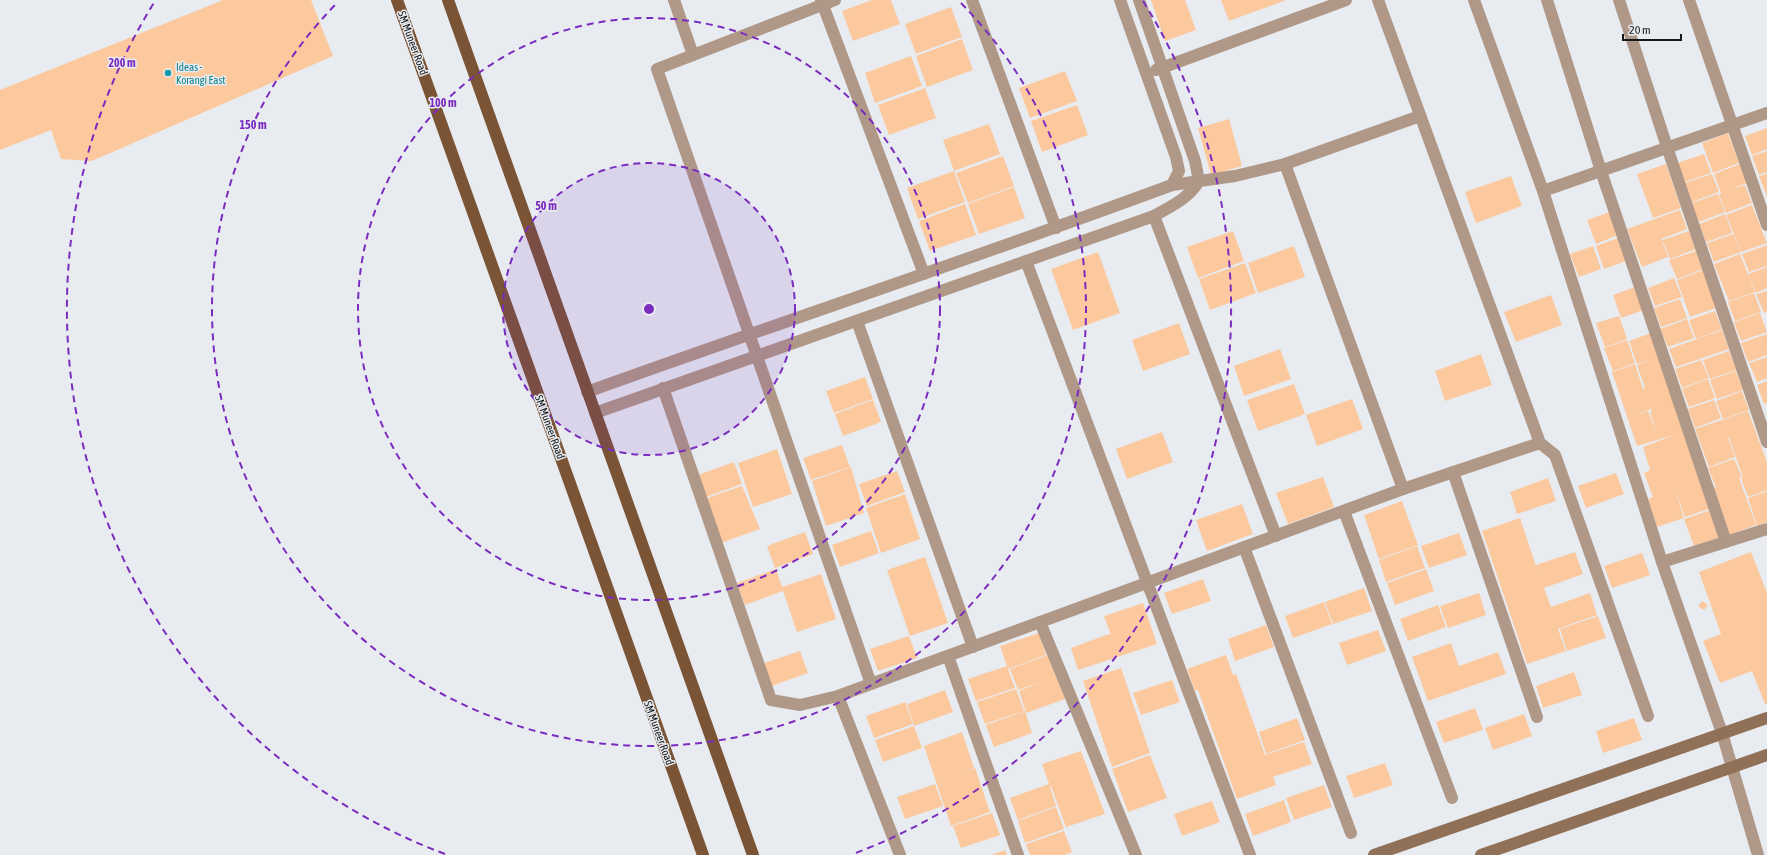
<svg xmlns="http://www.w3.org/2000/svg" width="1767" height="855" font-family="'Asap Condensed',sans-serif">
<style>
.building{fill:#fcc99f;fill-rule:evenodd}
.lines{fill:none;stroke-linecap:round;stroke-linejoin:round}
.street{stroke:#af9887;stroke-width:12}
.secondary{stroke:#907057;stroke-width:12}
.primary{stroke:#7a5434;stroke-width:12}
.ring{fill:none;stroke:#7b2cbf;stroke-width:2;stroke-dasharray:7 5}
.culture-dot{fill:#0f9aa8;stroke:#e8ecf1;stroke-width:1.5}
.labels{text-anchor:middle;stroke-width:3;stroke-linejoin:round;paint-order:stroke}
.street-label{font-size:11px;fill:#151718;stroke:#e8ecf1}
.culture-label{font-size:11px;fill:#0d838f;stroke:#e8ecf1;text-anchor:start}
.centre{fill:#7b2cbf;stroke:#e8ecf1;stroke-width:2}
.ring-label{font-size:12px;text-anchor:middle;font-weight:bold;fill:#7b2cbf;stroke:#e8ecf1;stroke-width:3;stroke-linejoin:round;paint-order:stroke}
</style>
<rect width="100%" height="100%" fill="#e8ecf1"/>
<g class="building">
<polygon points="223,0 311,0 333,56 92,161 61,159 51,130 0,150 0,90"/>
<polygon points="872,0 891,0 900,24 853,41 842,11"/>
<polygon points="1151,0 1185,0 1196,30 1165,41"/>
<polygon points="1221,0 1286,0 1229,21"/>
<polygon points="951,7 962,37 916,54 905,24"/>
<polygon points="962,39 973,70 927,87 916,56"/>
<polygon points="911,56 922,86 875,103 865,73"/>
<polygon points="1065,71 1077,101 1030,118 1019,88"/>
<polygon points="925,88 936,118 889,135 878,105"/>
<polygon points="1077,105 1088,135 1042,152 1031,121"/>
<polygon points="1229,119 1242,166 1211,175 1198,128"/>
<polygon points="989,124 1000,154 954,171 943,140"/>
<polygon points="1767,128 1767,149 1752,155 1745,136"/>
<polygon points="1728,133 1739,163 1713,173 1702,143"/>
<polygon points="1767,151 1767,172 1759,175 1752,156"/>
<polygon points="1704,154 1711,173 1685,182 1677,163"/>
<polygon points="1003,156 1014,186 968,203 956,173"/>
<polygon points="1666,164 1681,208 1653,218 1637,174"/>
<polygon points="1740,164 1747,183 1731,189 1745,185 1752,203 1726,213 1719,194 1721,193 1714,174"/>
<polygon points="954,171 965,202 918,219 907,188"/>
<polygon points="1712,174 1719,192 1692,202 1685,183"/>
<polygon points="1767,174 1767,197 1759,176"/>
<polygon points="1511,176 1522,206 1476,223 1465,192"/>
<polygon points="1014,187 1025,218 979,234 968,204"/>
<polygon points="1718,194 1725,212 1699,222 1691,203"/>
<polygon points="965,204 976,235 930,251 919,221"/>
<polygon points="1752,205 1767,243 1741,252 1726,215"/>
<polygon points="1680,210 1687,229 1661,239 1668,257 1642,267 1627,229"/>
<polygon points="1610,212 1618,235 1596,244 1587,220"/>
<polygon points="1725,214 1732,233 1706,242 1699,224"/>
<polygon points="1233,231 1244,261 1198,278 1187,247"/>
<polygon points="1689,231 1696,249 1670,259 1662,240"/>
<polygon points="1733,234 1741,252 1714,262 1707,243"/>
<polygon points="1618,238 1626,261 1604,269 1596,246"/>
<polygon points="1767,245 1767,266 1749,272 1742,254"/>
<polygon points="1294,246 1305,277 1258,293 1248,263"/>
<polygon points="1593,246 1601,269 1579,277 1570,254"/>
<polygon points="1696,251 1703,269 1677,279 1669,260"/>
<polygon points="1098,252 1120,313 1073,330 1051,269"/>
<polygon points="1740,254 1755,292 1729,301 1714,264"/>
<polygon points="1245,263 1256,293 1210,310 1199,279"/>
<polygon points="1767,267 1767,288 1756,293 1748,274"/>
<polygon points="1703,270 1716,308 1690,317 1677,280"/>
<polygon points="1674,278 1682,297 1655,306 1648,288"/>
<polygon points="1635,287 1644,310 1621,318 1613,295"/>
<polygon points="1767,291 1767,312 1764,313 1756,294"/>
<polygon points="1754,293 1761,312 1735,321 1728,302"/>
<polygon points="1551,295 1562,325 1516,342 1504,312"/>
<polygon points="1680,299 1687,318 1661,327 1654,308"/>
<polygon points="1715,311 1722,329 1696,339 1689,320"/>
<polygon points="1760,313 1767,332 1741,341 1734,322"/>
<polygon points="1619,316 1627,339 1605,347 1596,323"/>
<polygon points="1687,319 1694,338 1668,347 1660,329"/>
<polygon points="1179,323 1190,354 1143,371 1132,340"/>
<polygon points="1722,330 1729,349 1676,367 1669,349"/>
<path d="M1651,333L1712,508L1685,517L1675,490L1684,518L1657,527L1648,499L1653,497L1644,473L1650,470L1643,447L1674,435L1637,446L1612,372L1635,364L1643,389L1645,388L1637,365L1650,360L1637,364L1629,341ZM1651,409L1652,411L1650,412L1656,431L1648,411L1633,416Z"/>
<polygon points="1767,334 1767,355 1748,362 1741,343"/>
<polygon points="1627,340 1635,363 1613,371 1604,348"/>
<polygon points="1280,349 1291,379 1244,396 1234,366"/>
<polygon points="1729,351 1737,370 1710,379 1703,360"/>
<polygon points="1481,354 1492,385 1445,401 1435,371"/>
<polygon points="1767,357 1767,378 1757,382 1749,363"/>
<polygon points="1701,360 1709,378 1682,388 1675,369"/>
<polygon points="1736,371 1743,390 1717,399 1710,380"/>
<polygon points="865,377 873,399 834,413 826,391"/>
<polygon points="1708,379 1715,398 1689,407 1682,389"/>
<polygon points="1767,381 1767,403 1764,404 1757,385"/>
<polygon points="1294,384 1305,414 1258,431 1247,400"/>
<polygon points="1742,391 1749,410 1723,419 1716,401"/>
<polygon points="1352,399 1363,429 1317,446 1306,415"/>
<polygon points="873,400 881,422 843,436 835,414"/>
<polygon points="1714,400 1721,418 1695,428 1688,409"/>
<polygon points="1748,411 1767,462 1767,490 1748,497 1741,478 1743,477 1729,438 1728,438 1735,457 1709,467 1695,429"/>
<polygon points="1162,432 1173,462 1127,479 1116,449"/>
<polygon points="842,445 850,467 811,480 803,458"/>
<polygon points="777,449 792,494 753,507 738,463"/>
<polygon points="1734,459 1742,477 1739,478 1756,525 1729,535 1713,488 1716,487 1708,468"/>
<polygon points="734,462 742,484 703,498 695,476"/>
<polygon points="851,467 864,513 826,526 812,481"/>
<polygon points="897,471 905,492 867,506 859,484"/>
<polygon points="1616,473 1624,494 1586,508 1578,486"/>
<polygon points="1323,477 1334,507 1288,524 1276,493"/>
<polygon points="1548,478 1556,501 1517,514 1510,492"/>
<polygon points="742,486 760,529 721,543 704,499"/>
<polygon points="1767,491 1767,522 1757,526 1748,498"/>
<polygon points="905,494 920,539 881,553 866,508"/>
<polygon points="1402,501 1418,545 1379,559 1364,515"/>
<polygon points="1242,504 1253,534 1207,551 1196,520"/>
<polygon points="1711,510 1721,538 1694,546 1684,519"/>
<polygon points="1520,518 1540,578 1536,565 1575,552 1583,574 1544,588 1551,607 1590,593 1597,615 1558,629 1566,651 1527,664 1482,531"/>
<polygon points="871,531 879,553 840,567 832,545"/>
<polygon points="805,532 813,554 775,568 767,546"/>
<polygon points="1459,533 1467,555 1429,568 1421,546"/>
<polygon points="1417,546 1425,568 1386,582 1379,560"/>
<polygon points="1751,552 1767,593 1767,704 1765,704 1752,671 1720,683 1703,641 1721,634 1699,572"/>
<polygon points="1642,553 1650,575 1612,588 1604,566"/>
<polygon points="925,557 948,623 910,636 887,570"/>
<polygon points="776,569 782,587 821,574 836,619 797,632 783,591 745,605 737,583"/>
<polygon points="1426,569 1434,591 1395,605 1387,583"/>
<polygon points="1203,579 1211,601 1172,614 1164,593"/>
<polygon points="1364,588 1372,611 1333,624 1325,602"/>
<polygon points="1479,593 1486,615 1448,628 1440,606"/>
<polygon points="1702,601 1708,605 1704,610 1698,606"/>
<polygon points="1324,602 1332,624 1293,638 1285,616"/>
<polygon points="1143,603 1157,644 1078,670 1071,648 1109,634 1111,635 1104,616"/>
<polygon points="1438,605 1446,627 1408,641 1400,619"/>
<polygon points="1598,616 1606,638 1567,651 1560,629"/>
<polygon points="1266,625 1274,647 1235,661 1228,639"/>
<polygon points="1378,630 1386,651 1347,665 1339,643"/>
<polygon points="1039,633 1046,655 1008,669 1015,688 976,701 968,679 1007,666 1000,646"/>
<polygon points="909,636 917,658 878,671 870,649"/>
<polygon points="1451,643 1459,666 1498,652 1506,674 1428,701 1412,657"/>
<polygon points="800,651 808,673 769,687 761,664"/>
<polygon points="1048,655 1065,699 1026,713 1019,691 1041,682 1018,690 1010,669"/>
<polygon points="1226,655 1233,675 1236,674 1265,755 1304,742 1312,764 1273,777 1276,785 1237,799 1198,690 1195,691 1187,669"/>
<polygon points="1121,668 1150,753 1112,767 1083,681"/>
<polygon points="1574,672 1582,695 1543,708 1536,686"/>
<polygon points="1172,680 1180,702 1141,715 1133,693"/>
<polygon points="1016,689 1024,711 985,724 977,702"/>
<polygon points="945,690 953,712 914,726 907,704"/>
<polygon points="905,702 913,724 874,738 866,716"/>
<polygon points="1475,708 1483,730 1444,743 1436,722"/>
<polygon points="1025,711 1032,733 994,747 986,725"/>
<polygon points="1524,714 1532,736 1493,750 1485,728"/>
<polygon points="1297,718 1305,740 1266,754 1259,732"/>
<polygon points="1634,718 1642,740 1603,753 1596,731"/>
<polygon points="914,726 922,748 883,762 875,740"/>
<polygon points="962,732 974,768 954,775 975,768 990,812 951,826 924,746"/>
<polygon points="1081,751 1105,814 1066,827 1051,786 1050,787 1056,806 1018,820 1010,798 1049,784 1042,764"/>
<polygon points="1150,755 1167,798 1128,812 1112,769"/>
<polygon points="1385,763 1393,785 1354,798 1346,776"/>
<polygon points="935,784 943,806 905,819 897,797"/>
<polygon points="1324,785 1332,807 1294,820 1286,798"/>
<polygon points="1284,800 1291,822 1253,836 1245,814"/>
<polygon points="1212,801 1220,822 1182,836 1174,814"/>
<polygon points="1056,807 1064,829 1025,843 1018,821"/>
<polygon points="992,813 1000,835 961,848 953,826"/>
<polygon points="1064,831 1072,852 1065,855 1030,855 1026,844"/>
<polygon points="1005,850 1007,855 991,855"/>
</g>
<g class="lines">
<g class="street">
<polyline points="674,0 693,55"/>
<polyline points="821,0 924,274"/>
<polyline points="835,0 657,69 871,684"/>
<polyline points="972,0 1056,228"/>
<polyline points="1378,0 1540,443 1555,455 1648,716"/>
<polyline points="1474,0 1543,191 1662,562 1722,733 1758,855"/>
<polyline points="1547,0 1601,171 1726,542"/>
<polyline points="1619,0 1667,147 1767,442"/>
<polyline points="1689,0 1767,225"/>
<polyline points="1156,70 1346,0"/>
<polyline points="1285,164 1403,489"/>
<polyline points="1172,185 1235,176 1285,164 1420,116"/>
<polyline points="1543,191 1767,113"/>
<polyline points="1154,216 1276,536"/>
<polyline points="1026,261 1250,855"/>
<polyline points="857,321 973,647"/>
<polyline points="663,388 771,700 800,705 838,696 1403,489 1540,443"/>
<path d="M587,392C781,322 978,257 1172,185L1179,171L1176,157L1120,0"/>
<path d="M595,413L1154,216C1171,206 1188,199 1199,181L1195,161L1139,0"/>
<polyline points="1453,472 1537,717"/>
<polyline points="1344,511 1452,798"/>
<polyline points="1244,547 1351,833"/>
<polyline points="1662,562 1767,529"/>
<polyline points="1040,622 1136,855"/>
<polyline points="948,656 1018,855"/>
<polyline points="838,696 900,855"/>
</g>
<g class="secondary">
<polyline points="1374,855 1767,718"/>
<polyline points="1481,855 1767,755"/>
</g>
<g class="primary">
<polyline points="397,0 703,855"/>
<polyline points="448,0 753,855"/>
</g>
</g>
<circle cx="649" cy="309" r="146" fill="#7b2cbf" fill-opacity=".12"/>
<g class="ring">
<circle cx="649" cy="309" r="146"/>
<circle cx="649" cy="309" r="291"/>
<path d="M961 3A437 437 0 1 1 337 3"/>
<path d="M445 854A582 582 0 0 1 155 1M1143 1A582 582 0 0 1 853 854"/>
</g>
<circle class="culture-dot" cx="168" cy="73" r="4"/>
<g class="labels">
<g class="street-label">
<text transform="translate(413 43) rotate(70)" y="4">SM Muneer Road</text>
<text transform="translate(550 427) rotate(70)" y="4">SM Muneer Road</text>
<text transform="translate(659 733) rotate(70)" y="4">SM Muneer Road</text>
</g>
<g class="culture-label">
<text x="176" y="71">Ideas -<tspan x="176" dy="13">Korangi East</tspan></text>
</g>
</g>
<circle cx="649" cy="309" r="6" class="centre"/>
<g class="ring-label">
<text x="122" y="67">200 m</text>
<text x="443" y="107">100 m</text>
<text x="253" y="129">150 m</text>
<text x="546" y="210">50 m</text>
</g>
<path d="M1623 34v6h58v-6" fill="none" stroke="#151718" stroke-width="2"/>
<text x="1629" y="34" font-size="12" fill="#151718" stroke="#e8ecf1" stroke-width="3" paint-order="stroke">20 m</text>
</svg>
